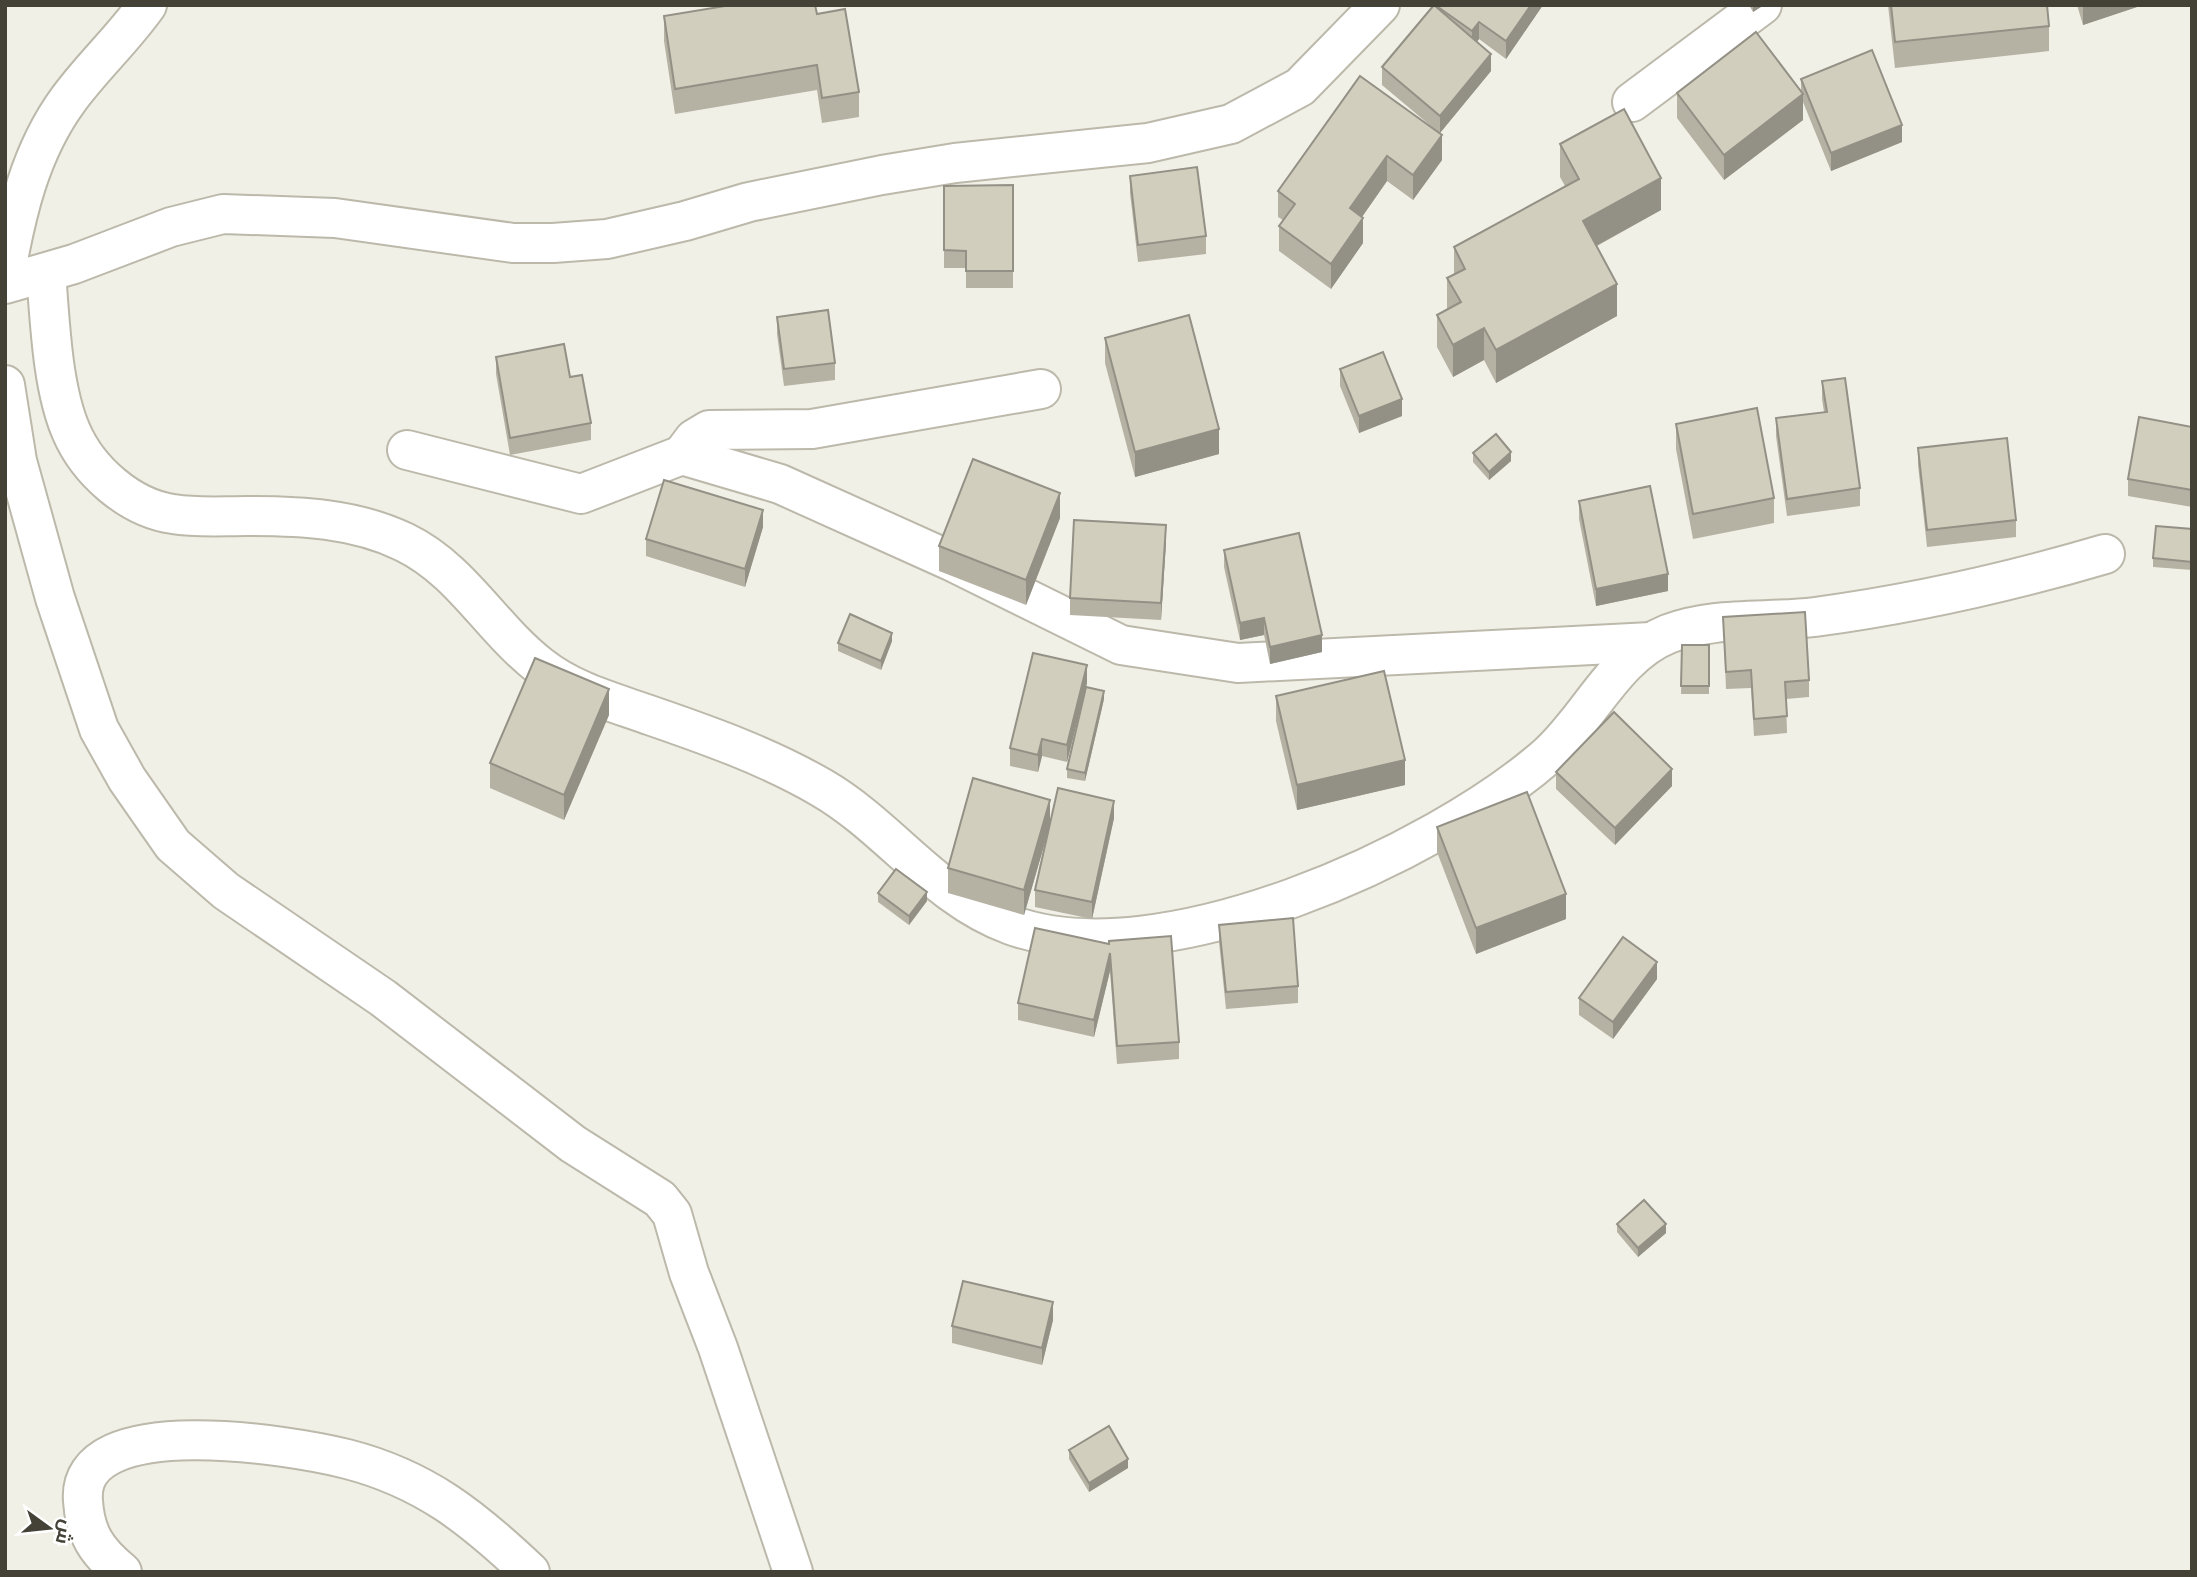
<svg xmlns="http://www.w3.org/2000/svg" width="2197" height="1577" font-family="'Golos Text',Cairo,sans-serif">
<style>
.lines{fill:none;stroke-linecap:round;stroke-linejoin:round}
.minor-casing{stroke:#bcb9ab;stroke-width:42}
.minor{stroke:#fff;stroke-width:38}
.wall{fill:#b5b1a3}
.shaded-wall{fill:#939085}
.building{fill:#d2cebe;stroke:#939085;stroke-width:2}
</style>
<rect width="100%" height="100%" fill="#f1f0e7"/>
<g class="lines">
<defs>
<g id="minor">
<polyline points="1632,102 1762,5"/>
<path d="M46,273C50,321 52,387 71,431C88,471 130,508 173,514C197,518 222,516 247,516C300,516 354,518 404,542C462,570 490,627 540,666C573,692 613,702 652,716C710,736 769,757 822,788C889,827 936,898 1011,925C1160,980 1435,854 1547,756C1589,719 1615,655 1668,634C1713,616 1767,623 1815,617C1912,604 2010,582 2105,554"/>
<path d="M5,276C16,214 30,152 68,100C92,67 123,39 147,5"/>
<polyline points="5,284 74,264 171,227 223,214 335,218 513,243 553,243 607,239 685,221 749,202 882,175 955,163 1148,143 1231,124 1300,87 1380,5"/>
<polyline points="5,385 17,461 55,598 99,729 127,779 173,845 226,891 383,998 573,1144 660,1199 672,1214 689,1273 718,1348 793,1572"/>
<polyline points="407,450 581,494 682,455 694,439 709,430 812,429 1041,389"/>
<polyline points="682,455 780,484 951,561 1121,645 1238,663 1651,642"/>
<path d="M122,1572C96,1551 85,1533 83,1501C75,1408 296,1446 347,1459C425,1479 473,1518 530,1572"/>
</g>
</defs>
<use href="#minor" class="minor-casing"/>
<use href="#minor" class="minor"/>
</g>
<g class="wall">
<polygon points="1543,5 1506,59 1479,39 1477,42 1491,71 1440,133 1442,160 1413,200 1387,181 1362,217 1363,243 1331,289 1279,251 1279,226 1283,220 1278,217 1278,191 1438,132 1382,85 1382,67 1438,8"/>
<polygon points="1749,5 1764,5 1753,12"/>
<polygon points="1888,5 2047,5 2049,26 2049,51 1895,68"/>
<polygon points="2077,5 2143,5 2083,25"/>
<polygon points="817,14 859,92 859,117 822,123 817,90 675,114 664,41 664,16"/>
<polygon points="1801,79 1902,142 1831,171 1803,102 1803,120 1724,180 1677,118 1677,93 1801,92"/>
<polygon points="1560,144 1661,210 1597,246 1617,316 1496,383 1484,360 1453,377 1437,347 1437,315 1447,309 1447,278 1454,275 1454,247 1565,186 1560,177"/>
<polygon points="1130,176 1206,236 1206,254 1138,262 1130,193"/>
<polygon points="1013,185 1013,288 966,288 966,268 944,268 944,186"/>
<polygon points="777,317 835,363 835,380 784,386 777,334"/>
<polygon points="1105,338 1219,454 1135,477 1105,363"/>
<polygon points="496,357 570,377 591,423 591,440 510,455 496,374"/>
<polygon points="1340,369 1402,416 1359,433 1340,386"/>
<polygon points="1822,381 1860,488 1860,506 1787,516 1776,436 1776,418 1824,412 1822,399"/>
<polygon points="1676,424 1774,498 1774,523 1693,539 1676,449"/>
<polygon points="2192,427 2192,507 2128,496 2128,479"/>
<polygon points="1918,448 2016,520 2016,537 1927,547 1918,465"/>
<polygon points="1473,453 1511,461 1489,480 1473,462"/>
<polygon points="1579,501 1668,591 1596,606 1579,519"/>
<polygon points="1060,518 1026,605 939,571 939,546"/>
<polygon points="763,527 745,587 646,556 646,539"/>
<polygon points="2192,529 2192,570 2153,567 2153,558"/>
<polygon points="1166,542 1161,620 1070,615 1070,598"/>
<polygon points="1224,550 1322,652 1270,664 1264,635 1240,640 1224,567"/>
<polygon points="1723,617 1809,680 1809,697 1786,699 1787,733 1754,736 1751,688 1726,689"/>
<polygon points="892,641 881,670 838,651 838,643"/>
<polygon points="1682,645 1709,645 1709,694 1681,694"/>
<polygon points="1087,683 1067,762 1042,756 1038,772 1010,766 1010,748"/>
<polygon points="1276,696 1405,785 1297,810 1276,721"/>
<polygon points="1104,699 1085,781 1067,778 1067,769"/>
<polygon points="609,715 564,820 490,788 490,763"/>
<polygon points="1556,772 1672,786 1615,845 1556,789"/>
<polygon points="1114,818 1092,919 1035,907 1035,890 1047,835 1024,915 948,893 948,868 1050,822"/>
<polygon points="1437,827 1566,919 1476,954 1437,852"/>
<polygon points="878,893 927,901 909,925 878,902"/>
<polygon points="1219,925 1298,986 1298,1003 1226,1009 1219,942"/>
<polygon points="1109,944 1179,1042 1179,1059 1117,1064 1110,971 1094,1037 1018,1020 1018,1003"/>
<polygon points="1657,979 1613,1039 1579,1015 1579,998"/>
<polygon points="1617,1224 1666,1233 1638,1257 1617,1232"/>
<polygon points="1053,1320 1042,1365 952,1343 952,1326"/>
<polygon points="1069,1450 1128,1468 1089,1492 1069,1459"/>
</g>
<g class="shaded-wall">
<polygon points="1531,5 1543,5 1506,59 1506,41"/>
<polygon points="1753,5 1764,5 1753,12"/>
<polygon points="2083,5 2143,5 2083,25"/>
<polygon points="1479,22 1479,39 1472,48 1472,31"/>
<polygon points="1491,54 1491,71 1440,133 1440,116"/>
<polygon points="1803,94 1803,120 1724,180 1724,155"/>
<polygon points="1902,125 1902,142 1831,171 1831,153"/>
<polygon points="1442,135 1442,160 1413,200 1413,175"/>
<polygon points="1387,156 1387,181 1350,234 1350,208"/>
<polygon points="1661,178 1661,210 1583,253 1583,221"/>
<polygon points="1363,218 1363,243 1331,289 1331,264"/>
<polygon points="1617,284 1617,316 1496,383 1496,350"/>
<polygon points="1484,328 1484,360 1453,377 1453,345"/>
<polygon points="1402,399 1402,416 1359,433 1359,416"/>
<polygon points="1219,429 1219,454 1135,477 1135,452"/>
<polygon points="1511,452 1511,461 1489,480 1489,472"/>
<polygon points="1060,493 1060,518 1026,605 1026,580"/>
<polygon points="763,510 763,527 745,587 745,569"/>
<polygon points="1166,525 1166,542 1161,620 1161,603"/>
<polygon points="1668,574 1668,591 1596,606 1596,589"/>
<polygon points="1264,618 1264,635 1240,640 1240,623"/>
<polygon points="892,633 892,641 881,670 881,661"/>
<polygon points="1322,635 1322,652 1270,664 1270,647"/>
<polygon points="1087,665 1087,683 1067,762 1067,745"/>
<polygon points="609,689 609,715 564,820 564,795"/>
<polygon points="1104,691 1104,699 1085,781 1085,773"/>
<polygon points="1042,739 1042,756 1038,772 1038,755"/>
<polygon points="1405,760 1405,785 1297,810 1297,785"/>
<polygon points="1672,769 1672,786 1615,845 1615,828"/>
<polygon points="1050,800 1050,825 1024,915 1024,890"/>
<polygon points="1114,801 1114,818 1092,919 1092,902"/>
<polygon points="927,892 927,901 909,925 909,916"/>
<polygon points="1566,894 1566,919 1476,954 1476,928"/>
<polygon points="1110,953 1110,971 1094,1037 1094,1020"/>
<polygon points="1657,962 1657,979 1613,1039 1613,1022"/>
<polygon points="1666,1224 1666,1233 1638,1257 1638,1248"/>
<polygon points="1053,1302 1053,1320 1042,1365 1042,1348"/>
<polygon points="1128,1459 1128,1468 1089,1492 1089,1483"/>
</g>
<g class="building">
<polygon points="731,5 815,5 817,14 845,9 859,92 822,98 817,65 675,89 664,16"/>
<polygon points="1434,5 1491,54 1440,116 1382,67"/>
<polygon points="1439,5 1531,5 1506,41 1479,22 1472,31 1438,7"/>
<polygon points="1891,5 2047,5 2049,26 1895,42"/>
<polygon points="1756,32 1803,94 1724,155 1677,93"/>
<polygon points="1872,50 1902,125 1831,153 1801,79"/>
<polygon points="1360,76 1442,135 1413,175 1387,156 1350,208 1363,218 1331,264 1279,226 1295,204 1278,191"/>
<polygon points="1624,109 1661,178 1583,221 1617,284 1496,350 1484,328 1453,345 1437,315 1461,302 1447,278 1465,269 1454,247 1579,179 1560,144"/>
<polygon points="1197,167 1206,236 1138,245 1130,176"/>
<polygon points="1013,185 1013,271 966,271 966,251 944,250 944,186"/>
<polygon points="828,310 835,363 784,369 777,317"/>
<polygon points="1189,315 1219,429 1135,452 1105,338"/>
<polygon points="564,344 570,377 582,375 591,423 510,438 496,357"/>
<polygon points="1383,352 1402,399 1359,416 1340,369"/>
<polygon points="1845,378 1860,488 1787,499 1776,418 1827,412 1822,381"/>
<polygon points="1757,408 1774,498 1693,514 1676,424"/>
<polygon points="2139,417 2192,427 2192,490 2128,479"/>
<polygon points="1496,434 1511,452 1489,472 1473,453"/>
<polygon points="2007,438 2016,520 1927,530 1918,448"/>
<polygon points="973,459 1060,493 1026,580 939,546"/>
<polygon points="664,480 763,510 745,569 646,539"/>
<polygon points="1650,486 1668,574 1596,589 1579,501"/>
<polygon points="1074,520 1166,525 1161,603 1070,598"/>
<polygon points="2156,526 2192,529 2192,562 2153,558"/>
<polygon points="1299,533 1322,635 1270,647 1264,618 1240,623 1224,550"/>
<polygon points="1805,612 1809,680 1785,682 1787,716 1754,719 1751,670 1726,672 1723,617"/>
<polygon points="850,614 892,633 881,661 838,643"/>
<polygon points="1682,645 1709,645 1709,686 1681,686"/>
<polygon points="1033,653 1087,665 1067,745 1042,739 1038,755 1010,748"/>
<polygon points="535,658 609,689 564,795 490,763"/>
<polygon points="1384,671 1405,760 1297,785 1276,696"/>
<polygon points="1086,687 1104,691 1085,773 1067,769"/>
<polygon points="1614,712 1672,769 1615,828 1556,772"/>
<polygon points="973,778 1050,800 1024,890 948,868"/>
<polygon points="1058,788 1114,801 1092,902 1035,890"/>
<polygon points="1527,792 1566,894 1476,928 1437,827"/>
<polygon points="896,869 927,892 909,916 878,893"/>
<polygon points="1293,918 1298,986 1226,992 1219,925"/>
<polygon points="1035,928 1109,944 1109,941 1171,936 1179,1042 1117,1046 1110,953 1094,1020 1018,1003"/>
<polygon points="1623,937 1657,962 1613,1022 1579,998"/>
<polygon points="1644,1200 1666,1224 1638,1248 1617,1224"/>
<polygon points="963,1281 1053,1302 1042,1348 952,1326"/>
<polygon points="1109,1426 1128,1459 1089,1483 1069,1450"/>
</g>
<rect width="2197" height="1577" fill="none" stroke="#444137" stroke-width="14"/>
<g transform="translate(49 1528) rotate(105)" stroke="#ffffff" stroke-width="5" paint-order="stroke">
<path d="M0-5L12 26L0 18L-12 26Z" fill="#444137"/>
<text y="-10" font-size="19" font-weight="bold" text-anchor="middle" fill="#444137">ش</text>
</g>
</svg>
